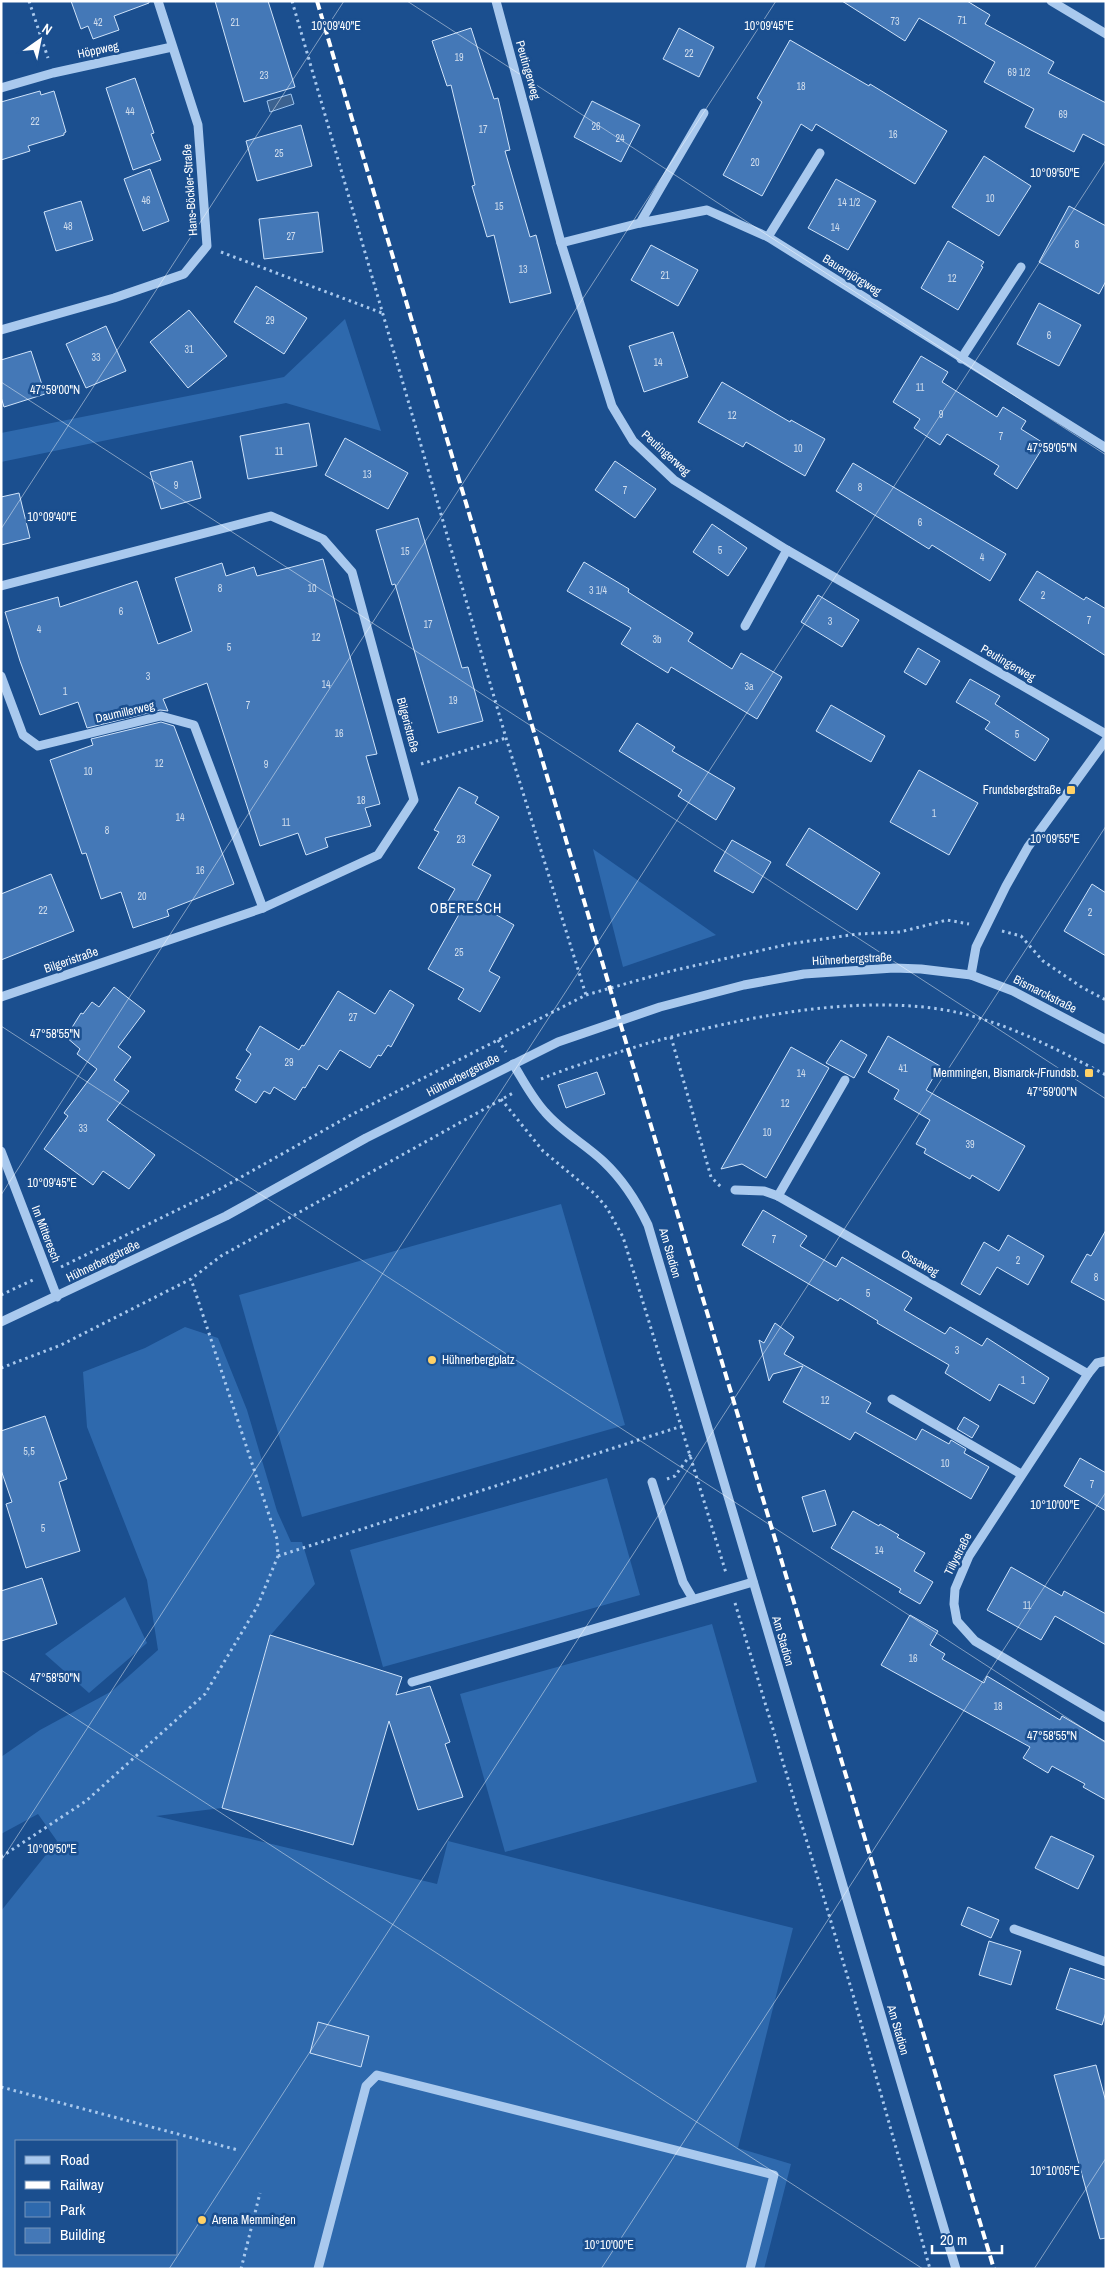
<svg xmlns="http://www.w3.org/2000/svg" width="1107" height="2270" font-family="'Archivo Narrow',sans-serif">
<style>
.green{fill:#2e69ad;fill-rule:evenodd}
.water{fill:#3c6290;stroke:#9cc4f0}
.building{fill:#4478b7;stroke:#cfe3fa}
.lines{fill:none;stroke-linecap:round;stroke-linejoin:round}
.path{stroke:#a9c9ee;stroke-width:3;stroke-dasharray:2.5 4;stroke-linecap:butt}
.minor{stroke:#a9c9ee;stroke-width:9}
.rail{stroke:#fff;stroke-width:4;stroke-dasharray:9 4;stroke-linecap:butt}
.ticks{fill:none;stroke:#fff;stroke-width:1;stroke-opacity:0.45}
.poi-dot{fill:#ffd166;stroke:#1b4f8f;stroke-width:2}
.labels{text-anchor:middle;stroke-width:5;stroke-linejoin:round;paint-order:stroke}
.number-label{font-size:10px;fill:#d0dded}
.street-label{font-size:12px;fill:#fff;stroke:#1b4f8f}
.poi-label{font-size:12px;fill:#fff;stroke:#1b4f8f;text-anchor:end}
.neighbourhood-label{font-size:14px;letter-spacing:1px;fill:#fff;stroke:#1b4f8f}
.ticks-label{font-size:12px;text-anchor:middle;fill:#fff;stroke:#1b4f8f;stroke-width:5;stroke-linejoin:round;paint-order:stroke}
</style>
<rect width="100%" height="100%" fill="#1b4f8f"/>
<g class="green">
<polygon points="345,319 381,431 286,403 1,462 1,433 284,377"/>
<polygon points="593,849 716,935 623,967"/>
<polygon points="561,1204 625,1425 302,1517 239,1295"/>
<path d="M185,1327L218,1338L247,1410L277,1511L291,1542H302L315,1584L269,1637L222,1808L156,1816L437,1884L448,1841L793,1928L738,2148L791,2164L764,2269H1V1911L57,1841L38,1814L1,1834V1757L40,1730L112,1691L158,1650L147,1580L87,1427L83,1372L145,1348ZM16,2141H176V2254H16Z"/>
<polygon points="607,1478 640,1595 383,1667 350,1550"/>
<polygon points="125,1597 147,1643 89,1693 45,1654"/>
<polygon points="712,1624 757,1782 505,1852 460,1694"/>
</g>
<polygon class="water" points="291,94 294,104 270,112 267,101"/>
<g class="building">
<polygon points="71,1 149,1 149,3 114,16 119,30 93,39 88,26 81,29"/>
<polygon points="215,1 268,1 295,87 244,102"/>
<polygon points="842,1 967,1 990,15 985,24 1054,62 1048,73 1106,103 1106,146 1083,134 1074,152 1025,127 1034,109 984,82 995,62 919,18 905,41"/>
<polygon points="471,28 494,99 498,98 510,150 505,151 530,237 536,235 551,293 510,303 494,235 487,237 472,186 475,185 451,85 447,86 432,41"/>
<polygon points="679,28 714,47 699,77 663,59"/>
<polygon points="790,40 869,86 870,84 947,131 915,184 816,124 812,131 801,124 762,196 723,175 762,102 757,98"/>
<polygon points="135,78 154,133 151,134 161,160 133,170 106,88"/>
<polygon points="40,91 41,95 54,91 66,132 64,133 64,135 28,146 30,151 1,160 1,102"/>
<polygon points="592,101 640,125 621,162 574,137"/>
<polygon points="301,125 312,166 257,181 246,141"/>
<polygon points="984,156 1031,186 999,236 952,207"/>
<polygon points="150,169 169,221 143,231 124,179"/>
<polygon points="836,179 876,201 848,250 808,228"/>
<polygon points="81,201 93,240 56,251 44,212"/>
<polygon points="1069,206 1106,226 1106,281 1099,294 1039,262"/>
<polygon points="318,212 323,252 264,259 259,219"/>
<polygon points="948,241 984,262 981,266 983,267 958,310 921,288"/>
<polygon points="651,245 698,270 678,306 631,280"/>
<polygon points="256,286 307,318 284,354 234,322"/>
<polygon points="1039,303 1081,325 1059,366 1017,344"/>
<polygon points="189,310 227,356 188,388 150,342"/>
<polygon points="106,326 126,371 86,388 66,344"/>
<polygon points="673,332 688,377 644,392 629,346"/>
<polygon points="31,351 45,394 4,407 1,397 1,360"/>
<polygon points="921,356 948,372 942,382 997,417 1003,407 1026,421 1021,429 1045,444 1017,489 994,474 999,466 947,434 940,445 914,428 920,419 893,402"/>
<polygon points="722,382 790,422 791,420 825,439 805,476 746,442 743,447 698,422"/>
<polygon points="309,423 317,466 248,479 240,436"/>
<polygon points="345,438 408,473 388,509 325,475"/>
<polygon points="192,461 201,498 161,509 150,472"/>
<polygon points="615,461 656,489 635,518 595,490"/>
<polygon points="853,463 1006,554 990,581 932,545 929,549 836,491"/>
<polygon points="19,493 30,538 1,545 1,497"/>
<polygon points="418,518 462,668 468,667 483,721 438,733 395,584 392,585 376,530"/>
<polygon points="712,524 747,548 728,576 693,552"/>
<polygon points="323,559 377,754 366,756 380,804 365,808 371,826 325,838 328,847 306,855 298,833 260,846 207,683 163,699 168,711 160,710 87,728 78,702 40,715 20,661 5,612 58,597 60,607 137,581 158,644 192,631 175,578 222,563 226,576 254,567 257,576"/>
<polygon points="584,562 629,589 628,592 693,633 688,641 732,669 741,653 782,677 757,719 671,667 668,673 621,644 631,628 567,591"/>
<polygon points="1037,571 1084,600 1086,597 1106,609 1106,656 1019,600"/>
<polygon points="818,595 859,620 842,647 801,622"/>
<polygon points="918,648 940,661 926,685 904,672"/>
<polygon points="970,679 1000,696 995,704 1049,739 1035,761 985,729 990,722 956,702"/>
<polygon points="831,705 885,736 871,762 816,731"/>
<polygon points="161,722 174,726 234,884 167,910 169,916 133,928 121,892 101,899 86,853 82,854 50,760 93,745 91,739"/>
<polygon points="637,723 675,747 672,751 735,788 716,820 678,796 682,790 619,751"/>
<polygon points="919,770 978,803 949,855 890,822"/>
<polygon points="459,787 478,797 475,803 499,817 472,865 491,875 476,903 514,925 489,971 500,977 480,1012 458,999 464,989 428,969 462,909 448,901 455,889 418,868 439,832 434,830"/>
<polygon points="809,828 880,873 857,910 786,865"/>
<polygon points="732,840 771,862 753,893 714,871"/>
<polygon points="51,874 74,931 1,960 1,894"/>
<polygon points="1092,884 1106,893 1106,956 1064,931"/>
<polygon points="114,987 145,1011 118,1047 131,1057 114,1080 129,1091 107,1120 155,1155 129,1189 103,1171 93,1185 44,1149 68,1116 64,1113 97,1069 77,1054 80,1049 66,1037 81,1013 83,1014 92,1002 99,1007"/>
<polygon points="390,990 414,1005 391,1047 388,1045 381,1056 378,1055 370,1068 340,1050 327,1070 319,1065 305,1088 303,1087 295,1100 274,1087 270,1094 264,1091 256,1103 235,1090 241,1080 236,1078 251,1054 246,1050 260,1026 299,1050 302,1045 304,1046 338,991 375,1014"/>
<polygon points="888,1036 940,1066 926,1090 1025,1146 999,1191 972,1175 970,1179 924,1153 926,1149 916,1144 930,1120 894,1099 899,1090 868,1072"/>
<polygon points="841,1040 867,1055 854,1078 826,1063"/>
<polygon points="791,1047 829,1068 766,1178 742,1164 721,1169"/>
<polygon points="597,1072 605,1094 566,1108 558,1085"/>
<polygon points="763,1210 807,1236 800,1246 836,1267 842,1257 912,1298 904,1310 945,1334 950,1327 982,1346 987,1338 1049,1378 1034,1404 999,1384 990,1401 945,1373 949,1365 877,1323 878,1321 840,1298 838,1301 742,1245"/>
<polygon points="1106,1230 1106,1301 1071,1282 1087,1254 1091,1256"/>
<polygon points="1008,1235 1044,1256 1028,1285 997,1267 980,1295 961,1284 984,1242 999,1251"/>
<polygon points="775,1323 794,1337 784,1354 871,1403 866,1412 916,1440 922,1429 949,1444 951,1440 966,1449 964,1453 989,1467 971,1499 855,1432 850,1440 783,1402 803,1366 773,1374 769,1381 759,1340 764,1343"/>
<polygon points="45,1416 67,1479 59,1482 80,1551 26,1568 6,1504 12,1502 1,1470 1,1431"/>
<polygon points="964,1417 979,1426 972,1438 957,1429"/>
<polygon points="1080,1458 1106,1473 1106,1511 1064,1486"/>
<polygon points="825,1490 836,1525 813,1532 802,1497"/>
<polygon points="853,1511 879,1526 880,1524 899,1535 897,1537 925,1553 914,1571 933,1582 920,1604 899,1592 901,1589 831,1548"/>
<polygon points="1011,1567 1062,1596 1064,1591 1106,1614 1106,1645 1055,1616 1041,1640 987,1610"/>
<polygon points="42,1578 57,1624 1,1641 1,1591"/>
<polygon points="910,1615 938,1631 930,1645 945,1654 942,1659 984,1683 987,1676 1060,1720 1062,1716 1106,1742 1106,1800 1083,1787 1085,1784 1052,1766 1048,1773 1023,1758 1030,1747 881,1665"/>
<polygon points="270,1635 402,1677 396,1695 430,1686 450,1742 445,1744 463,1797 418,1810 389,1721 353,1845 222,1808"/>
<polygon points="1051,1836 1094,1856 1078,1889 1035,1868"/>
<polygon points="968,1907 999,1920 991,1938 961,1925"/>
<polygon points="989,1941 1021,1951 1011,1985 979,1975"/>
<polygon points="1070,1968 1106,1980 1106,2012 1102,2025 1056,2009"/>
<polygon points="318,2022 369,2036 361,2067 310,2053"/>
<polygon points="1096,2065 1106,2102 1106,2238 1100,2239 1054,2075"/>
</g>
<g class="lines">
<g class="path">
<polyline points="29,1 48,58"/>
<polyline points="292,1 506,738 586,995"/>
<polyline points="221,252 382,313"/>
<polyline points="421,764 506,738"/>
<polyline points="1002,931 1021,936 1043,961 1083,988 1106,1000"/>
<polyline points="671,1037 711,1177 721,1187"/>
<polyline points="498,1040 506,1052"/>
<path d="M541,1079C575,1065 610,1055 645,1044C739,1018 863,991 960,1013C1012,1025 1058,1050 1106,1075"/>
<polyline points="501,1099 543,1151 595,1194 607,1208 623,1237 726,1573"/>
<polyline points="61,1267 220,1189 351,1115 586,995 667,972 789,944 857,934 900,932 947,920 969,924"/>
<polyline points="1,1295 35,1279"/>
<polyline points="1,1368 61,1345 191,1279 221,1256 513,1093"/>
<polyline points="667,1479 675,1476 691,1454"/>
<polyline points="278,1556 682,1426"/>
<polyline points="735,1603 854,1998 930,2269"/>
<polyline points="1,1857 86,1801 205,1694 257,1607 278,1556 277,1539 191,1279"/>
<polyline points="1,2087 238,2150"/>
<polyline points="241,2269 260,2193"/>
</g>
<g class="minor">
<polyline points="496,1 561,243 612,406 633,441 674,480 787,550 1106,734"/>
<polyline points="1051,1 1106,34"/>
<polyline points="1,88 53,73 172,47"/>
<polyline points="640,223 704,113"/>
<polyline points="768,237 820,153"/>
<polyline points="561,243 640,223 707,210 768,237 1106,448"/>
<polyline points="1,330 114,298 184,274 207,246 198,125 158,1"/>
<polyline points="961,359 1021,267"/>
<polyline points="1,586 271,516 323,539 352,572 414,800 378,855 263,908 1,997"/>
<polyline points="745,626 787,550"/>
<polyline points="1,676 23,735 38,746 161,716 194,725 263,908"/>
<polyline points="971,975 976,947 1006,886 1028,847 1106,740"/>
<path d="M513,1064C523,1080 532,1098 545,1112C562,1132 585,1144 604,1162C623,1180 637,1202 648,1225L956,2269"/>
<polyline points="1,1151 57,1297"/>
<polyline points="735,1190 764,1191 778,1196 1088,1374"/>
<polyline points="778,1196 845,1080"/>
<polyline points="1,1322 226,1216 366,1138 558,1042 660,1007 744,985 804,974 894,968 921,969 971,975 1013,991 1106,1040"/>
<polyline points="1106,1361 1097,1363 1088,1374 969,1556 955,1589 954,1604 957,1621 975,1641 1106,1718"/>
<polyline points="892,1399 1021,1474"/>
<polyline points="652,1482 683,1582 693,1599"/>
<polyline points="412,1682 753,1582"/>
<polyline points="1014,1929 1106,1962"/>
<polyline points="318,2269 366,2086 377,2075 774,2175 750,2269"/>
</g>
<polyline class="rail" points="317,1 628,1049 994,2269"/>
</g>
<path class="ticks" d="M407,1L1106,455M1,382L1106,1099M1,529L344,1M1,1026L1106,1743M1,1195L776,1M1,1670L923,2269M1,1861L1106,160M169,2269L1106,826M601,2269L1106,1492M1034,2269L1106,2158"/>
<g class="poi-dot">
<rect x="1066" y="785" width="10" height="10" rx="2.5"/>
<rect x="1084" y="1068" width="10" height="10" rx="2.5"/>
<circle cx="432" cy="1360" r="5"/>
<circle cx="202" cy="2220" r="5"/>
</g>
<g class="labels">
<g class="number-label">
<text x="962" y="24">71</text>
<text x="895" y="25">73</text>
<text x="98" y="26">42</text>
<text x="235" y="26">21</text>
<text x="689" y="57">22</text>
<text x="459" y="61">19</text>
<text x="1019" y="76">69 1/2</text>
<text x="264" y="79">23</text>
<text x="801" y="90">18</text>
<text x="130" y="115">44</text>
<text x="1063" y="118">69</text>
<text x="35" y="125">22</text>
<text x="596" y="130">26</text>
<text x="483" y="133">17</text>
<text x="893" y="138">16</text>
<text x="620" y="142">24</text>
<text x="279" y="157">25</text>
<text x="755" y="166">20</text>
<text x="990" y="202">10</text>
<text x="146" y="204">46</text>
<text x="849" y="206">14 1/2</text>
<text x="499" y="210">15</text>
<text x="68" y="230">48</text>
<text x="835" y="231">14</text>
<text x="291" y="240">27</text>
<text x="1077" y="248">8</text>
<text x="523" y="273">13</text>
<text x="665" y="279">21</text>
<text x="952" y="282">12</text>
<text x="270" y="324">29</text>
<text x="1049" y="339">6</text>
<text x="189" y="353">31</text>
<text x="96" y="361">33</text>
<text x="658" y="366">14</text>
<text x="920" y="391">11</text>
<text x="941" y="418">9</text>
<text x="732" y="419">12</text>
<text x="1001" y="440">7</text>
<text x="798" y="452">10</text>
<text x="279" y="455">11</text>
<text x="367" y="478">13</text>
<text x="176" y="489">9</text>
<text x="860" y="491">8</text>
<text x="625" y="494">7</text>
<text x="920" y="526">6</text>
<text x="720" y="554">5</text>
<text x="405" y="555">15</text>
<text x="982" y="561">4</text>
<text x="220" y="592">8</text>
<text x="312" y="592">10</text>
<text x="598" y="594">3 1/4</text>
<text x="1043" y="599">2</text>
<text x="121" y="615">6</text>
<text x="1089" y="624">7</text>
<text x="830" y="625">3</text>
<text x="428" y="628">17</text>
<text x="39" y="633">4</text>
<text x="316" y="641">12</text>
<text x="657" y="643">3b</text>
<text x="229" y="651">5</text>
<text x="148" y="680">3</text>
<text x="326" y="688">14</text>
<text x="749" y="690">3a</text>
<text x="65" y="695">1</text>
<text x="453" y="704">19</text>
<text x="248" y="709">7</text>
<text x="339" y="737">16</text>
<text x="1017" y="738">5</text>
<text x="159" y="767">12</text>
<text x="266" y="768">9</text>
<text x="88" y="775">10</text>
<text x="361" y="804">18</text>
<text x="934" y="817">1</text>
<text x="180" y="821">14</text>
<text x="286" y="826">11</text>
<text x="107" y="834">8</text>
<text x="461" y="843">23</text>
<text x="200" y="874">16</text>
<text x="142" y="900">20</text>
<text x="43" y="914">22</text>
<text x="1090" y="916">2</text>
<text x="459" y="956">25</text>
<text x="353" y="1021">27</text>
<text x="289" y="1066">29</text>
<text x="903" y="1072">41</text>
<text x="801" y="1077">14</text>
<text x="785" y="1107">12</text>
<text x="83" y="1132">33</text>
<text x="767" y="1136">10</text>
<text x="970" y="1148">39</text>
<text x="774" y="1243">7</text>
<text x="1018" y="1264">2</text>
<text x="1096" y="1281">8</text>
<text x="868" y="1297">5</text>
<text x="957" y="1354">3</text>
<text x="1023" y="1384">1</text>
<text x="825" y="1404">12</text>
<text x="29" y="1455">5,5</text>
<text x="945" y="1467">10</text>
<text x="1092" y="1488">7</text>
<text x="43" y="1532">5</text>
<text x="879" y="1554">14</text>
<text x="1027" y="1609">11</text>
<text x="913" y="1662">16</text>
<text x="998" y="1710">18</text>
</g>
<g class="street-label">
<text transform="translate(98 50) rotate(-12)" y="4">Höppweg</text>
<text transform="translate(528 70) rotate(74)" y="4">Peutingerweg</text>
<text transform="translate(190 190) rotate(-94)" y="4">Hans-Böckler-Straße</text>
<text transform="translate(852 275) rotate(32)" y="4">Bauernjörgweg</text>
<text transform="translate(666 453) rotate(42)" y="4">Peutingerweg</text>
<text transform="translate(1008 663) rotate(30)" y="4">Peutingerweg</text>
<text transform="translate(125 712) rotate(-13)" y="4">Daumillerweg</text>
<text transform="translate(408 725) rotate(75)" y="4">Bilgeristraße</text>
<text transform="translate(852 959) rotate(-3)" y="4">Hühnerbergstraße</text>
<text transform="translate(71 960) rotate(-19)" y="4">Bilgeristraße</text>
<text transform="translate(1045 994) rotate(27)" y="4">Bismarckstraße</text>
<text transform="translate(463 1075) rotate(-27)" y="4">Hühnerbergstraße</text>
<text transform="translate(46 1234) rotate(69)" y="4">Im Mitteresch</text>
<text transform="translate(670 1253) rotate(74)" y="4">Am Stadion</text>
<text transform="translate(103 1261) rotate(-26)" y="4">Hühnerbergstraße</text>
<text transform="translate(920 1263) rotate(30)" y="4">Ossaweg</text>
<text transform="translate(958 1554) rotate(-63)" y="4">Tillystraße</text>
<text transform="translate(783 1641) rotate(74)" y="4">Am Stadion</text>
<text transform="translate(898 2030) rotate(74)" y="4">Am Stadion</text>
</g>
<g class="poi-label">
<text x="1061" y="794">Frundsbergstraße</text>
<text x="1079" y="1077">Memmingen, Bismarck-/Frundsb.</text>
<text x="442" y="1364" text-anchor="start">Hühnerbergplatz</text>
<text x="212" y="2224" text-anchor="start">Arena Memmingen</text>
</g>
<g class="neighbourhood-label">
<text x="466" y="913">OBERESCH</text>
</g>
</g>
<g class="ticks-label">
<text x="769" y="30">10°09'45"E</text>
<text x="336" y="30">10°09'40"E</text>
<text x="1055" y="177">10°09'50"E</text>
<text x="55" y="394">47°59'00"N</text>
<text x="1052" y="452">47°59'05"N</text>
<text x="52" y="521">10°09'40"E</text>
<text x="1055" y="843">10°09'55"E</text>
<text x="55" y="1038">47°58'55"N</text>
<text x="1052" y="1096">47°59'00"N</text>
<text x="52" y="1187">10°09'45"E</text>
<text x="1055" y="1509">10°10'00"E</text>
<text x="55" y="1682">47°58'50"N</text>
<text x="1052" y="1740">47°58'55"N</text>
<text x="52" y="1853">10°09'50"E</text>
<text x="1055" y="2175">10°10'05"E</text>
<text x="609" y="2249">10°10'00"E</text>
</g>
<rect width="1107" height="2270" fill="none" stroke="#ffffff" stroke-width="5"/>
<rect x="15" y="2140" width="162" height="115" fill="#1b4f8f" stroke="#7695bc"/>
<rect x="25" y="2156" width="25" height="8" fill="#a9c9ee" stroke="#7695bc"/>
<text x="60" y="2165" font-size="15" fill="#ffffff">Road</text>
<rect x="25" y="2181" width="25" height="8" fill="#ffffff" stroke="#7695bc"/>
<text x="60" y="2190" font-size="15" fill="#ffffff">Railway</text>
<rect x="25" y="2202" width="25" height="15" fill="#2e69ad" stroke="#7695bc"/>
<text x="60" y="2215" font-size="15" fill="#ffffff">Park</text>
<rect x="25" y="2228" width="25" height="15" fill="#4478b7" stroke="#7695bc"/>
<text x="60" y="2240" font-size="15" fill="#ffffff">Building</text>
<g transform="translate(40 40) rotate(33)" stroke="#1b4f8f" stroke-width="4" paint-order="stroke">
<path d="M0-4L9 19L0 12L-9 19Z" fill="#ffffff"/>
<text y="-8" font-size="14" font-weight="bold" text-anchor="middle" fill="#ffffff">N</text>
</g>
<path d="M932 2245v8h70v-8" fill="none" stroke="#ffffff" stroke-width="2.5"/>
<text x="940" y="2245" font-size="15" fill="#ffffff" stroke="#1b4f8f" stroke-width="4" paint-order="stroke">20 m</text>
</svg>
